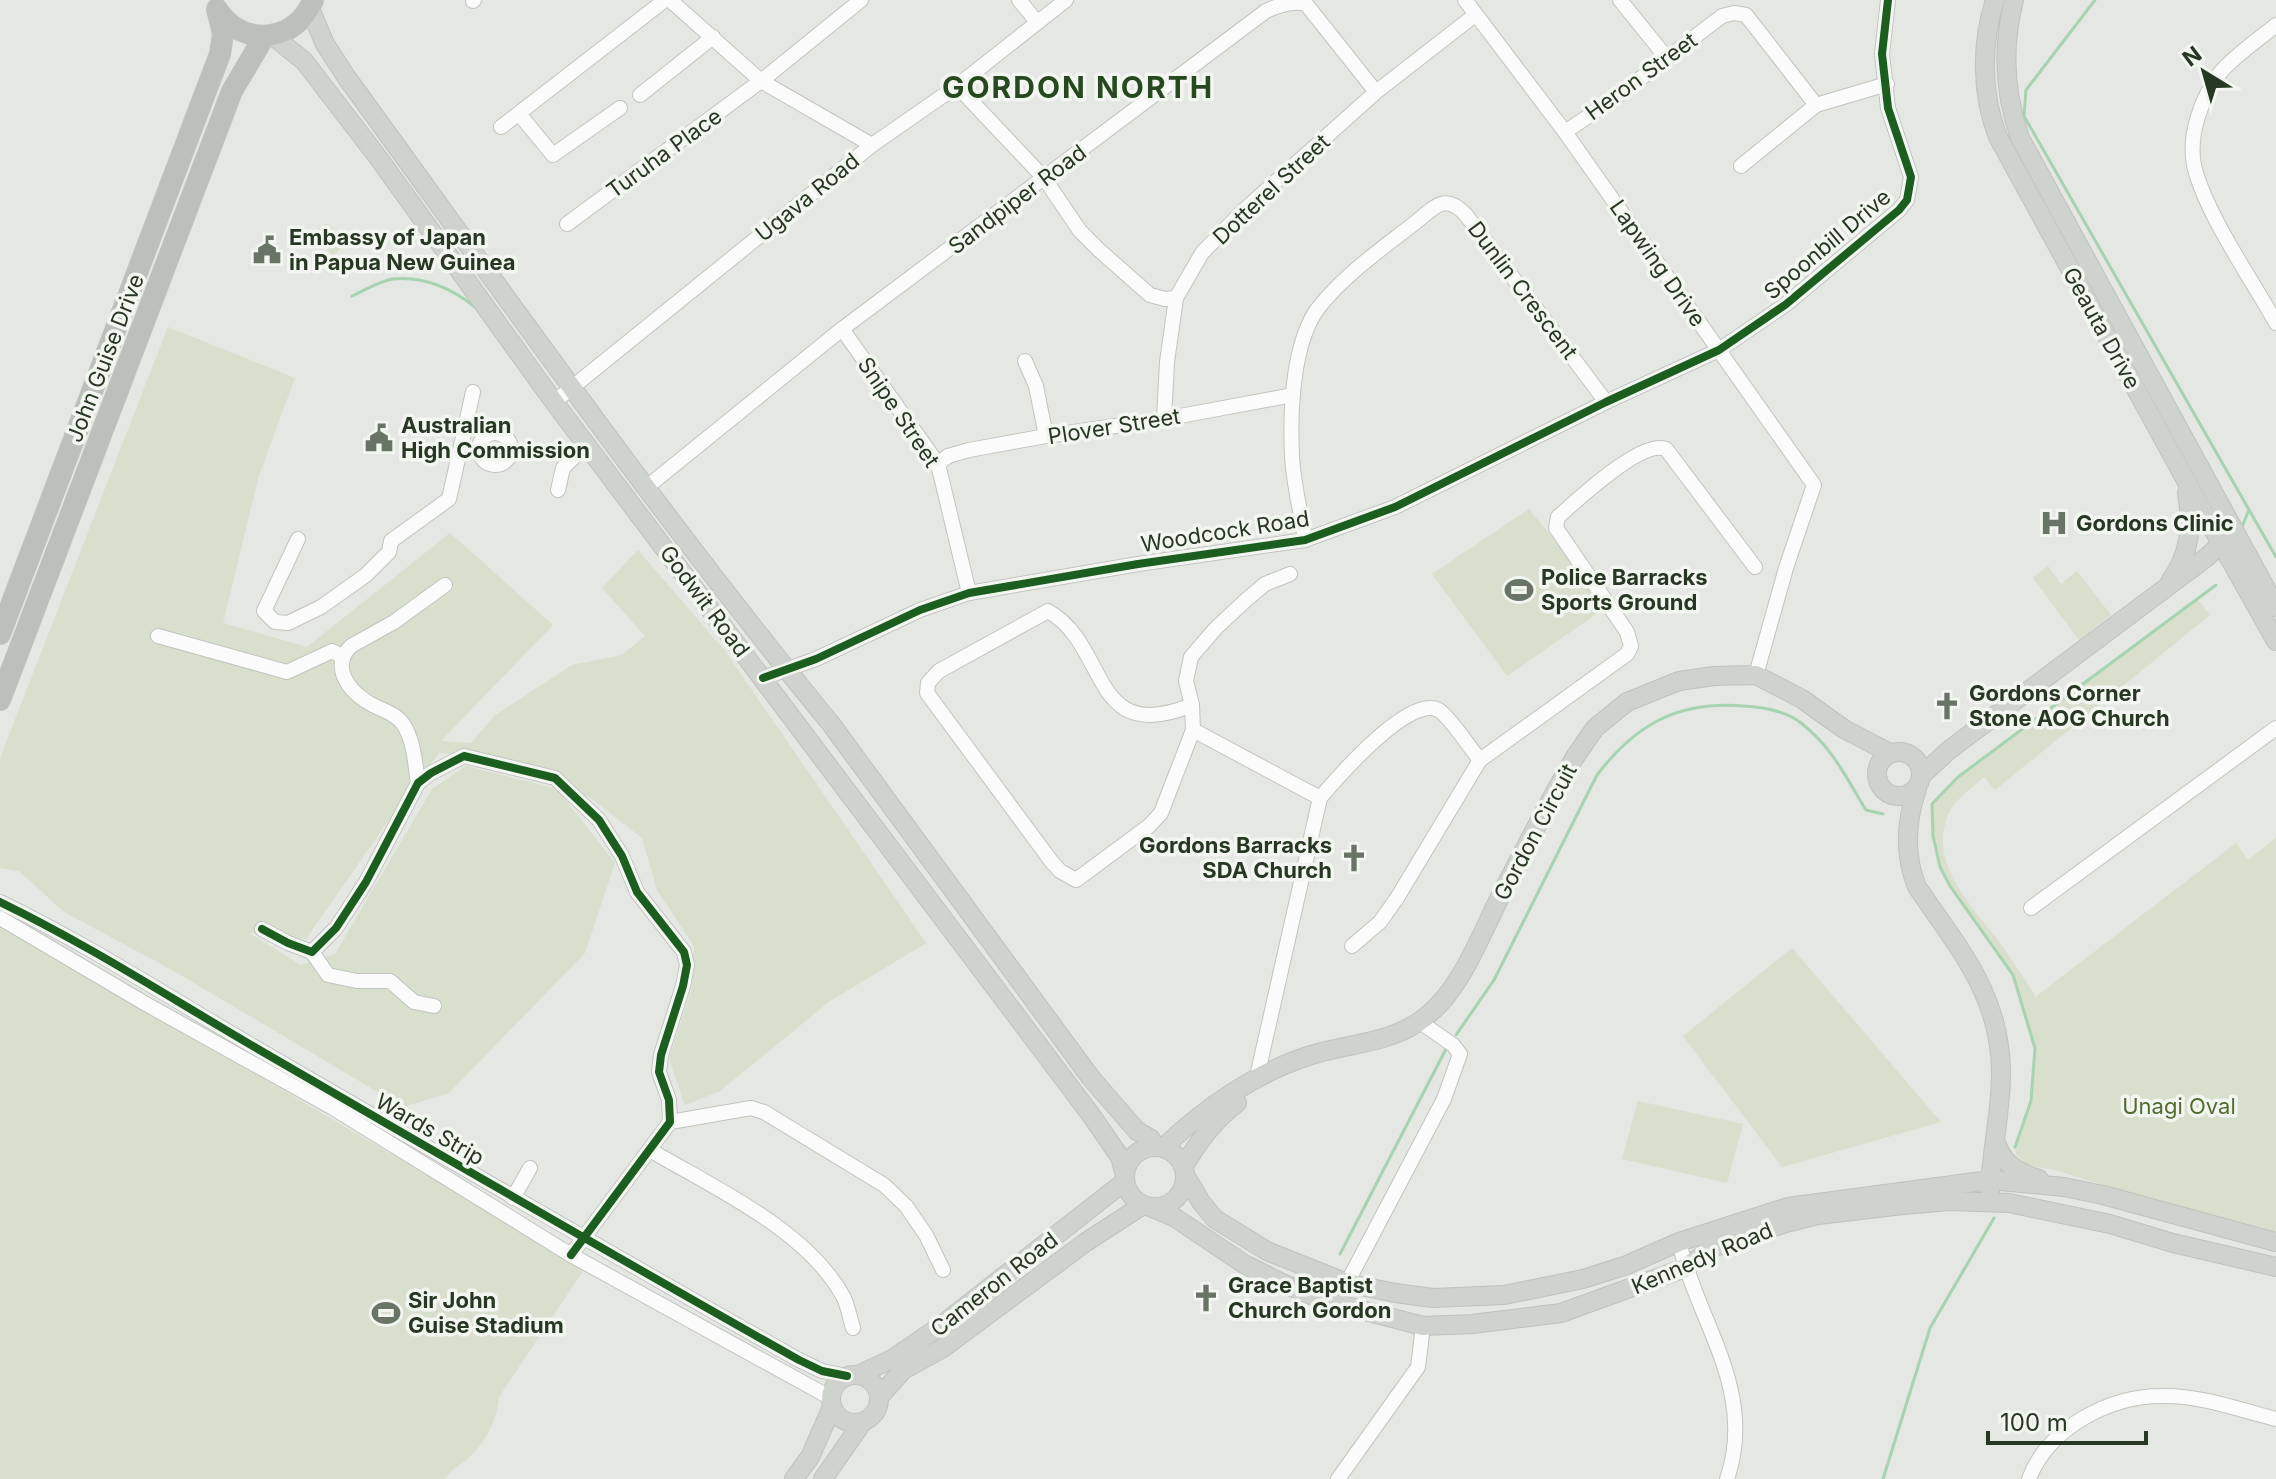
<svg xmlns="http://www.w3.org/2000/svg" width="2276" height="1479" font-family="Inter,sans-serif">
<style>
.green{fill:#d8dfcc}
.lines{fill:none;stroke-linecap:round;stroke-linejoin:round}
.stream{stroke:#a6d3b0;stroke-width:3}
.minor-casing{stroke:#c1c4bf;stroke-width:16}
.major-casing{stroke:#bec3bc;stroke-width:20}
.highway-casing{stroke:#bec3bc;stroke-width:22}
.minor{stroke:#fbfbfb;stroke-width:14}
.major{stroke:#ced3cd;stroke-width:18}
.highway{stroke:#bbc1ba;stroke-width:20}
.cycleway-casing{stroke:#f3f6f0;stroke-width:13}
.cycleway{stroke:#1b5e20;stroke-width:8}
.labels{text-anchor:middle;stroke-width:7;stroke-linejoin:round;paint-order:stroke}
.street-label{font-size:22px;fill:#263822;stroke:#f3f6f0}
.poi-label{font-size:22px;font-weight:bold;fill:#263822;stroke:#f3f6f0;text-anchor:start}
.park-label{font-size:22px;fill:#506c2f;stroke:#f3f6f0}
.district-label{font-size:30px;font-weight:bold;letter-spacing:2px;fill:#274920;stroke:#f3f6f0}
</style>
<rect width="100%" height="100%" fill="#e4e7e2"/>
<g class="green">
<polygon points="327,223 346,244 332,256 325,246 332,241 318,229"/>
<polygon points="168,327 295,378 259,475 223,623 307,647 450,533 553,625 441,741 471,743 494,716 572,665 622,655 645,636 602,588 638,550 725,651 926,943 830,1001 720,1091 685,1105 669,1058 692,988 694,946 657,890 642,838 591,798 494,756 439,753 386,824 306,939 249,933 301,965 335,954 432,789 466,766 557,789 615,863 585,953 449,1093 403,1107 174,971 64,912 19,871 0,868 0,758"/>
<polygon points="1529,509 1608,606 1507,676 1432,574"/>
<polygon points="2048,566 2061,584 2077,571 2111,615 2079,640 2033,578"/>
<path d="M2197,599L2210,615L1995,790L1984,777C1971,789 1953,800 1947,818C1929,866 1974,908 2000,943C2012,960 2023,977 2035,995L2034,998L2236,843L2248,860L2276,838V1238L2055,1170L2028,1165L2017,1156L2015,1147L2031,1101L2035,1047L2013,975L1950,886L1940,867L1933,836L1932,804L1958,777Z"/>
<path d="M0,924L585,1268L499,1397C497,1421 484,1446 465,1461C456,1467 451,1470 445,1479H0Z"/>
<polygon points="1792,948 1941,1122 1782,1167 1683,1036"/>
<polygon points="1638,1101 1743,1124 1727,1183 1622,1159"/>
</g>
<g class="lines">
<g class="stream">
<polyline points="2095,0 2026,90 2024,116 2276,557"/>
<path d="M352,296C365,290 380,281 393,279C425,276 451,288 475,307"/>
<polyline points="2242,527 2248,512"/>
<path d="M1456,1035L1494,980L1597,775C1636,724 1678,701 1743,706C1763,707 1785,710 1801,723C1833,748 1845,776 1866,810L1883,814"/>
<polyline points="2015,1147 2031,1101 2035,1048 2013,975 1950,886 1940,867 1933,836 1932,804 1958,777 2216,585"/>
<polyline points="1340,1254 1446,1049"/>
<polyline points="1883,1479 1930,1328 1994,1218"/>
</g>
<defs>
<g id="minor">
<polyline points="670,0 761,81 872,145"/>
<polyline points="1019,0 1037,22"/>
<polyline points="1465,0 1565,132 1814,485 1786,568 1756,675"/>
<polyline points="1620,0 1666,57"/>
<polyline points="473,1 474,0"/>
<path d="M2276,25C2258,40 2235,55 2220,73C2202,97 2188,134 2194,165C2204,211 2252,280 2276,323"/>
<polyline points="957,86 1044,178 1080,231 1099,250 1150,295 1165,299 1176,298"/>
<polyline points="640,95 713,37"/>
<polyline points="520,115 553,155 620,108"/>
<polyline points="501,127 665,0"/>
<polyline points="1565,132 1615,98 1722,16 1734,13 1746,15 1816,105"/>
<polyline points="1741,166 1816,105 1887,84"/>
<polyline points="567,224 761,81 861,0"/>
<polyline points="842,329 938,464 969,593"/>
<polyline points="1025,361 1036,386 1046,436"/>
<polyline points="554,402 872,145 957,86 1066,0"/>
<polyline points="1164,419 1167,362 1176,298 1202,253 1243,211 1376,92 1475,15"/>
<circle cx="495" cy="449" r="16"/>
<polyline points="938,464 948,456 969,450 1046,436 1164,419 1293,395"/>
<path d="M647,487L842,329L1266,11C1279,5 1293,0 1306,4L1376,92"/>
<polyline points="558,490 563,468 587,444"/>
<polyline points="298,539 264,611 275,622 288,623 321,607 366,575 389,552 391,541 449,499 473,392"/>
<path d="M1305,540C1301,512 1293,483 1292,455C1290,413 1292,342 1319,307C1345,274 1383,248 1416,222C1435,207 1445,192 1466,215L1606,402"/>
<polyline points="1290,574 1265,584 1246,600 1216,628 1191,657 1186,681 1192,705 1193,730 1320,798"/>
<polyline points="158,636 287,672 332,651 343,657"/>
<polyline points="763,678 816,659 920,610 969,593 1138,564 1305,540 1395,507 1606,402 1719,350 1785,305 1899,210 1907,200 1911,177 1888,108 1882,54 1888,0"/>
<path d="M1192,705C1089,747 1110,646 1048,611L939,671L928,683L927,693L1051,861L1060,871L1076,880L1149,826L1161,813L1193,730"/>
<path d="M418,783C415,764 414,740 403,724C394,711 378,710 366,701C347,689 331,665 351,646L394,622L445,585"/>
<path d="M0,902C91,946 175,1001 263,1052C441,1155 619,1259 799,1360L822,1371L847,1376"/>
<polyline points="2031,908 2276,728"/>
<polyline points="0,918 146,1004 333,1108 571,1255 831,1398"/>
<polyline points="262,929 288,943 312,952 336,928 366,882 418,783 431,773 464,756 555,778 599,820 622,856 637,892 684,952 687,965 683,986 661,1055 659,1072 669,1100 670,1122 571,1255"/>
<path d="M1352,946L1380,922L1397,898L1480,760L1627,654L1631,646L1627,632L1556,528L1558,517C1577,500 1642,439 1666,449L1755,567"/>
<polyline points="312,952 328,975 357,981 390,981 414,1002 434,1006"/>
<path d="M1256,1081L1320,798C1337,778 1412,691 1440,711C1453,721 1469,747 1480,760"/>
<polyline points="670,1122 751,1108 764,1112 884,1185 906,1206 926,1235 943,1270"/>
<path d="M650,1150C714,1188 808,1230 844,1298C848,1307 850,1318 853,1328"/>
<polyline points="513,1198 530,1168"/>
<path d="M1679,1242C1698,1323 1757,1391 1727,1479"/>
<polyline points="1347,1283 1444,1099 1460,1054 1453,1045 1420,1022"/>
<polyline points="1338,1479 1418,1367 1423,1326"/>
<path d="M2029,1479C2048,1428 2109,1396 2162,1396C2200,1395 2240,1410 2276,1419"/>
</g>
<g id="major">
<path d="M1995,0C1981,44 1981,94 1998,137L2200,506L2276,641"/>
<path d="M2014,0C2002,47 2004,92 2020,138L2276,607"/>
<path d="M310,9L325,44L347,78C505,295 660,516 831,724L1091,1078L1137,1131L1151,1139L1156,1147"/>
<polyline points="273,36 304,61 377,156 554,402 1091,1115 1120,1157 1125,1175"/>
<path d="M2170,582C2190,553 2193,527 2187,493"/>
<circle cx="1899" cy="774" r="22"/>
<polyline points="1922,775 1949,750 2207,557 2229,536"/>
<path d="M1917,789C1906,821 1904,855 1917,887C1959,949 2001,995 2001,1074C2001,1113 1991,1152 1990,1191"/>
<path d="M1995,1140C2002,1163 2016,1172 2039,1179"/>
<circle cx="1155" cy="1177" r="30"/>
<path d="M1163,1148C1205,1107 1261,1069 1318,1053C1351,1044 1388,1042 1417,1023C1460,996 1480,935 1503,891C1526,846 1549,801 1575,757L1595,728L1627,702L1679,681L1714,676L1756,675L1802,699L1844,729L1890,753"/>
<path d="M1184,1166C1198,1142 1214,1120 1237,1103"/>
<polyline points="1185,1175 1201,1202 1215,1219 1267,1251 1347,1283 1395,1293 1433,1298 1504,1295 1583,1279 1627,1265 1679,1242 1788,1207 1990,1180 2064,1187 2103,1195 2276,1242"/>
<polyline points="1150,1207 1174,1217 1244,1264 1282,1283 1323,1300 1423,1326 1472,1324 1561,1313 1685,1268 1712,1248 1786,1223 1818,1215 1903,1205 1949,1201 2009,1203 2110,1224 2173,1243 2276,1267"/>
<circle cx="855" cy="1399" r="24"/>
<polyline points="858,1375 894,1358 939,1327 1124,1182"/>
<polyline points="879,1397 903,1370 943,1348 1086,1242 1143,1205"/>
<polyline points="794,1479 810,1457 832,1407"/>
<polyline points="823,1479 862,1423"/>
</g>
<g id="highway">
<path d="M219,12C244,48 297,42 313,0"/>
<polyline points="0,634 220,54 223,34 217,9"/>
<polyline points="0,700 232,91 264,37"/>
</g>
</defs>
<use href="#minor" class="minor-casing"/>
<use href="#major" class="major-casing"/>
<use href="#highway" class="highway-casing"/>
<use href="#minor" class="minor"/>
<use href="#major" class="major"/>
<use href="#highway" class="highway"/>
<defs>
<g id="cycleway">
<polyline points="763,678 816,659 920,610 969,593 1138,564 1305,540 1395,507 1606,402 1719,350 1785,305 1899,210 1907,200 1911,177 1888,108 1882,54 1888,0"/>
<path d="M0,902C91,946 175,1001 263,1052C441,1155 619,1259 799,1360L822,1371L847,1376"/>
<polyline points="262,929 288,943 312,952 336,928 366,882 418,783 431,773 464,756 555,778 599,820 622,856 637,892 684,952 687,965 683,986 661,1055 659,1072 669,1100 670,1122 571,1255"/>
</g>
</defs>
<use href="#cycleway" class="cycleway-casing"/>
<use href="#cycleway" class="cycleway"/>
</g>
<defs>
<symbol id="civic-bare" viewBox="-9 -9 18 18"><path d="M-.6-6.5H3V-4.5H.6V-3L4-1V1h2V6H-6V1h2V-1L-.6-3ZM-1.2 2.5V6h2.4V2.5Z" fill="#687565" stroke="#f3f6f0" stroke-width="2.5" paint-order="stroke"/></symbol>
<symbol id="hospital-bare" viewBox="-9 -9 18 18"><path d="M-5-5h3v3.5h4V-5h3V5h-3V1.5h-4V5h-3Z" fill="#687565" stroke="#f3f6f0" stroke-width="2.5" paint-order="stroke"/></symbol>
<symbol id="stadium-bare" viewBox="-9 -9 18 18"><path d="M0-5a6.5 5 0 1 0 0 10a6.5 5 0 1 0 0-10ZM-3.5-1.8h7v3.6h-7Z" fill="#687565" stroke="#f3f6f0" stroke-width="2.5" paint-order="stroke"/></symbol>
<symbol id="church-bare" viewBox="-9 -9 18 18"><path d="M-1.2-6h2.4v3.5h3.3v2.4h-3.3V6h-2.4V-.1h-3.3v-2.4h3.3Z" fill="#687565" stroke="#f3f6f0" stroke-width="2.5" paint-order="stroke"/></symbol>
</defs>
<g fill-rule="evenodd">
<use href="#civic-bare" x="247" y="230" width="40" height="40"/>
<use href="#civic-bare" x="359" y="418" width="40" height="40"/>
<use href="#hospital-bare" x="2034" y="503" width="40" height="40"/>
<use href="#stadium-bare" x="1499" y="570" width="40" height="40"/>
<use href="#church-bare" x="1927" y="686" width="40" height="40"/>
<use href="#church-bare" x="1334" y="838" width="40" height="40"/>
<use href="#church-bare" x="1186" y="1278" width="40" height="40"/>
<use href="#stadium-bare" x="366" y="1293" width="40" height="40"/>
</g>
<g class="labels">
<g class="street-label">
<text transform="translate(1641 76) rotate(-36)" y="8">Heron Street</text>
<text transform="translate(664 153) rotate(-36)" y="8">Turuha Place</text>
<text transform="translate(1271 189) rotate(-43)" y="8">Dotterel Street</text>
<text transform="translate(807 197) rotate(-39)" y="8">Ugava Road</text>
<text transform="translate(1017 199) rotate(-37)" y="8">Sandpiper Road</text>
<text transform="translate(1827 244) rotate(-40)" y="8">Spoonbill Drive</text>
<text transform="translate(1658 263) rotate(55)" y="8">Lapwing Drive</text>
<text transform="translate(1523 290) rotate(53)" y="8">Dunlin Crescent</text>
<text transform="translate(2102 328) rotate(61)" y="8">Geauta Drive</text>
<text transform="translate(105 358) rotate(-69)" y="8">John Guise Drive</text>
<text transform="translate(899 412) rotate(56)" y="8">Snipe Street</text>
<text transform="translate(1114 426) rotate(-9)" y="8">Plover Street</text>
<text transform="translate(1225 531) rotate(-9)" y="8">Woodcock Road</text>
<text transform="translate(705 601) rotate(53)" y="8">Godwit Road</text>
<text transform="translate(1535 832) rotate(-62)" y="8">Gordon Circuit</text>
<text transform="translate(430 1129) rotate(30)" y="8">Wards Strip</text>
<text transform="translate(1702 1258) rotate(-23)" y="8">Kennedy Road</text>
<text transform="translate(994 1284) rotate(-38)" y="8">Cameron Road</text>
</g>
<g class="poi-label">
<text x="289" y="245">Embassy of Japan<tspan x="289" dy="25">in Papua New Guinea</tspan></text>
<text x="401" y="433">Australian<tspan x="401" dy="25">High Commission</tspan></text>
<text x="2076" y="531">Gordons Clinic</text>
<text x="1541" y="585">Police Barracks<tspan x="1541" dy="25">Sports Ground</tspan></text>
<text x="1969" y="701">Gordons Corner<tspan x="1969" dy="25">Stone AOG Church</tspan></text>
<text x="1332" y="853" text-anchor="end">Gordons Barracks<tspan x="1332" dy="25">SDA Church</tspan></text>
<text x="1228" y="1293">Grace Baptist<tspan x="1228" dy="25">Church Gordon</tspan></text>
<text x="408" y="1308">Sir John<tspan x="408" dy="25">Guise Stadium</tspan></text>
</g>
<g class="park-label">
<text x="2179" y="1114">Unagi Oval</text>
</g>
<g class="district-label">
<text x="1078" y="98">GORDON NORTH</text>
</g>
</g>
<g transform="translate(2204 72) rotate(323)" stroke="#f3f6f0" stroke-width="6" paint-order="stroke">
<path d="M0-6L14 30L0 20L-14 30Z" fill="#263822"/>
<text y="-12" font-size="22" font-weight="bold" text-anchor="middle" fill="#263822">N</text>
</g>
<path d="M1988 1431v12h158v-12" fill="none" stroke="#263822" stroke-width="4"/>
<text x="2000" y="1431" font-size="24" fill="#263822" stroke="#f3f6f0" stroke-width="6" paint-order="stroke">100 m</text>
</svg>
